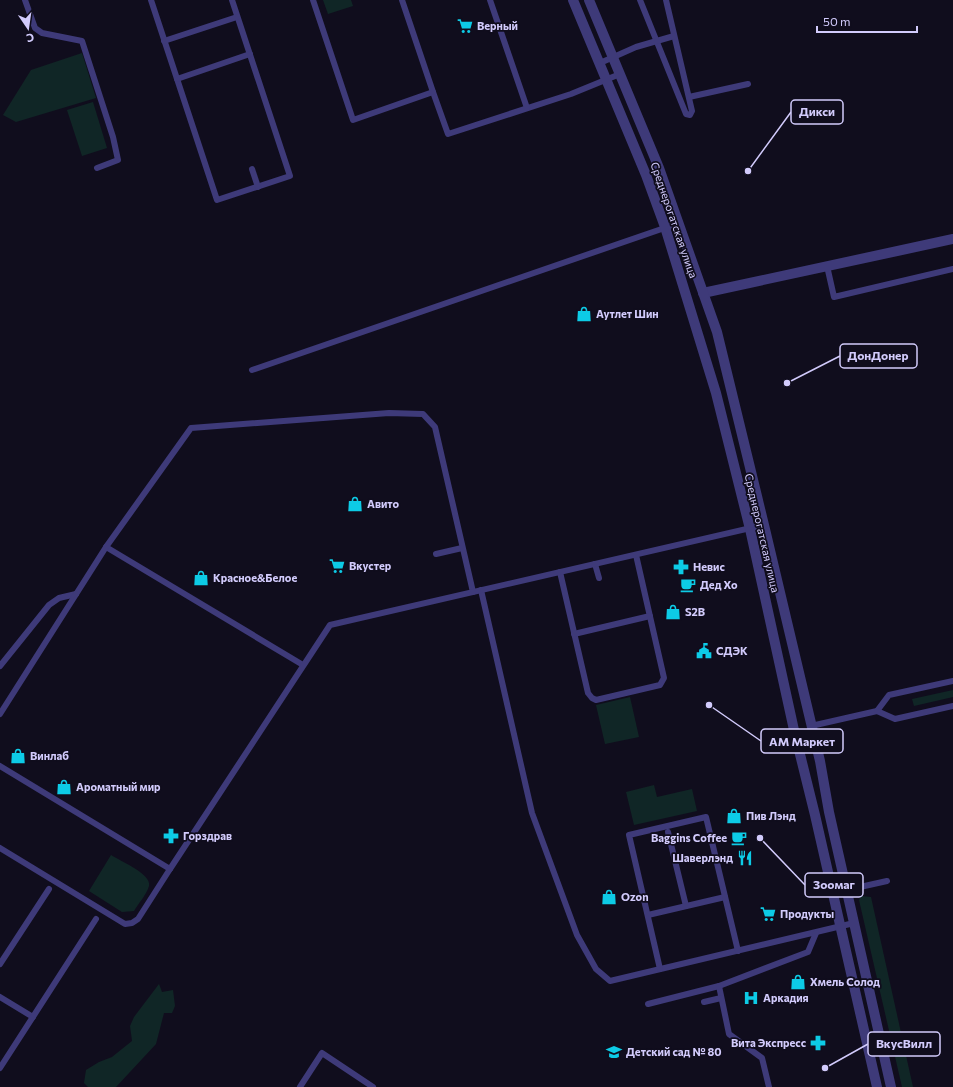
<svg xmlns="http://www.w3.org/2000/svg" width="953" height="1087" font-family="Commissioner,sans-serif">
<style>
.green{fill:#102626}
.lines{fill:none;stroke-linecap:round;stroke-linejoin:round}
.service{stroke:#3e3a79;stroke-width:6}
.minor{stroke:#3e3a79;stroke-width:10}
.tertiary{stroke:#3e3a79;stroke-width:10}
.labels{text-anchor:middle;stroke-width:3.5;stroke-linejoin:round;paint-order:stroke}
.poi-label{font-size:11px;font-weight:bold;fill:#d2cbfc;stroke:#100d1d;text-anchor:start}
.street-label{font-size:11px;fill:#d2cbfc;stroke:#100d1d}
.leader{fill:none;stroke:#d2cbfc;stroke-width:1.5}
.callout-dot{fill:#d2cbfc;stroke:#100d1d;stroke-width:1.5}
.callout{fill:#100d1d;stroke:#d2cbfc;stroke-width:1.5}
.callout-label{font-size:12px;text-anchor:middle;font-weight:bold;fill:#d2cbfc}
</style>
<rect width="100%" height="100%" fill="#100d1d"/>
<g class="green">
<polygon points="323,0 351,0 353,6 328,14"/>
<polygon points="82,53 96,98 16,122 3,115 31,70"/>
<polygon points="93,102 107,148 82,156 67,110"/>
<polygon points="953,690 953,697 914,706 912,699"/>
<polygon points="630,697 639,737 605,744 596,705"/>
<polygon points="654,785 657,797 692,789 697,811 634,825 626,792"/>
<path d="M111,855C120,861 152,874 149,886C147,894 138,904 134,911L122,912L89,891Z"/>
<polygon points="861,896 871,897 913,1087 902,1087 859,900"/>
<polygon points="159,984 162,992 173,990 175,1006 172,1013 164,1013 156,1044 116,1087 88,1087 84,1083 86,1070 99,1062 112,1057 132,1041 130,1026 134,1017"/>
</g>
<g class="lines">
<g class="service">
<polyline points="25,0 35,28 42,33 82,41 113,137 118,160 97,168"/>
<polyline points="151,0 217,200 290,176 232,0"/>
<polyline points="313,0 353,120 433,92 448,134 571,94 620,74"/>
<polyline points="402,0 433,92"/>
<polyline points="490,0 527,108"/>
<polyline points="640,0 686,114 690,115 692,111 666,0"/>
<polyline points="164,41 237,17"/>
<polyline points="600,63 636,47 674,36"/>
<polyline points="177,79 250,54"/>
<polyline points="689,97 748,84"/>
<polyline points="252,169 258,187"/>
<polyline points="827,266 834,297 953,269"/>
<polyline points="252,370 679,223"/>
<polyline points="106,547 303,665"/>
<polyline points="436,554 462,548"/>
<polyline points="595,564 599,578"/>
<polyline points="560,572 588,693 592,698 596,700 660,685 664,678 636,555"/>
<polyline points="481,590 532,813 577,935 596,969 610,981 854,923"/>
<polyline points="574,634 650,616"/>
<polyline points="0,666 49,605 59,598 76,594"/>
<polyline points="877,711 889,695 953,681"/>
<polyline points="0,714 106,547 191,428 389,413 423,414 435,427 473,592"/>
<polyline points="811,726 877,711 895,719 953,706"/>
<polyline points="0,766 170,869 330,625 764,525"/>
<polyline points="668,832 686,906"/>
<polyline points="0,848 125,924 132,923 138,919 170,869"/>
<polyline points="833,893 887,881"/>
<polyline points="648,915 725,897"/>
<polyline points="0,964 49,889"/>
<polyline points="660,969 629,835 706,817 738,951"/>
<polyline points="719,986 729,1034 762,1058 769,1087"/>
<polyline points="0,997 33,1017"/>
<polyline points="704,1002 721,998"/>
<polyline points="648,1004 719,986 808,952 816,933"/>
<polyline points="0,1068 96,919"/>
<polyline points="300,1087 322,1053 373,1087"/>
</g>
<polyline class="minor" points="703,293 953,239"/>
<g class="tertiary">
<polyline points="573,0 646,175 665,227 716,393 750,529 794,730 815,815 877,1087"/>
<polyline points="589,0 659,168 717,332 764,525 820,761 829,812 891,1087"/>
</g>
</g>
<defs>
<symbol id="supermarket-bare" viewBox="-9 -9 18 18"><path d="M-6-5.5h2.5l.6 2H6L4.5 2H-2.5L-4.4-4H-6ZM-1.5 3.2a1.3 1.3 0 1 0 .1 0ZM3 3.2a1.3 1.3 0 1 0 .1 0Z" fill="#0dcbe6" stroke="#100d1d" stroke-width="2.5" paint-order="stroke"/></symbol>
<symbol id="shop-bare" viewBox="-9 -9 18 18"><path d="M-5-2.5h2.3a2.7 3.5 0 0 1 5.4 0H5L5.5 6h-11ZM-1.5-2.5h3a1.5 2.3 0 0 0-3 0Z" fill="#0dcbe6" stroke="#100d1d" stroke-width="2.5" paint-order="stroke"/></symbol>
<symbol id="pharmacy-bare" viewBox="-9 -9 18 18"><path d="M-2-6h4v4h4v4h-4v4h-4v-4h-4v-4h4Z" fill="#0dcbe6" stroke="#100d1d" stroke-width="2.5" paint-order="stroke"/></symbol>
<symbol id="cafe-bare" viewBox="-9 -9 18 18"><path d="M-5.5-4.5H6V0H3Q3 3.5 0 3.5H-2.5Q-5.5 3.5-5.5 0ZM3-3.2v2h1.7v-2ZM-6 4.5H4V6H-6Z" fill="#0dcbe6" stroke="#100d1d" stroke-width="2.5" paint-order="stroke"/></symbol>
<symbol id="civic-bare" viewBox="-9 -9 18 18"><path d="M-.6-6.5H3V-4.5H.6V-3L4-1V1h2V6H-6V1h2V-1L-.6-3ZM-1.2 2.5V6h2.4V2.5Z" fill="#0dcbe6" stroke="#100d1d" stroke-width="2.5" paint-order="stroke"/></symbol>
<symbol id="restaurant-bare" viewBox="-9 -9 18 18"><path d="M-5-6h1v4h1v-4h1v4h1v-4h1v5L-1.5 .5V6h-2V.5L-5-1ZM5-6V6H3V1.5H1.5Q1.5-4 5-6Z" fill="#0dcbe6" stroke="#100d1d" stroke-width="2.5" paint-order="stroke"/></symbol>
<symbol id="hospital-bare" viewBox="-9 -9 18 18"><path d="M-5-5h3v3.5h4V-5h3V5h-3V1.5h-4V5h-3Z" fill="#0dcbe6" stroke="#100d1d" stroke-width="2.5" paint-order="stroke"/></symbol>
<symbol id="school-bare" viewBox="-9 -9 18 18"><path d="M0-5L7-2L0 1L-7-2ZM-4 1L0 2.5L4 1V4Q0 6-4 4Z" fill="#0dcbe6" stroke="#100d1d" stroke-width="2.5" paint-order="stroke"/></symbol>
</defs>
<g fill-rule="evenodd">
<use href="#supermarket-bare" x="454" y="15" width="22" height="22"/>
<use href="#shop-bare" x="573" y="303" width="22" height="22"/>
<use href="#shop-bare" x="344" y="493" width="22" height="22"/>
<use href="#supermarket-bare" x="326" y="555" width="22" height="22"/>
<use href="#pharmacy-bare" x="670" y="556" width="22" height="22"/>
<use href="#shop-bare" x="190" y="567" width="22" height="22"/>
<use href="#cafe-bare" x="677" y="574" width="22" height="22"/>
<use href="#shop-bare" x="662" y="601" width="22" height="22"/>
<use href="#civic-bare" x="693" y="640" width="22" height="22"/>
<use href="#shop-bare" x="7" y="745" width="22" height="22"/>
<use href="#shop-bare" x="53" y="776" width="22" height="22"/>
<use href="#shop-bare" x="723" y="805" width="22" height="22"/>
<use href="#pharmacy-bare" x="160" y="825" width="22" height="22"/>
<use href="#cafe-bare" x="728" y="827" width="22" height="22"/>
<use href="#restaurant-bare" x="734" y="847" width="22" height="22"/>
<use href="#shop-bare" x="598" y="886" width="22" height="22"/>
<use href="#supermarket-bare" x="757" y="903" width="22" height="22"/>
<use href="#shop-bare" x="787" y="971" width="22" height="22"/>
<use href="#hospital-bare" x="740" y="987" width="22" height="22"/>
<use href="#pharmacy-bare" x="807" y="1032" width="22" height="22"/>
<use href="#school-bare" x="603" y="1041" width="22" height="22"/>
</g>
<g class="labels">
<g class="poi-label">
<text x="477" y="30">Верный</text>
<text x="596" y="318">Аутлет Шин</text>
<text x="367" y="508">Авито</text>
<text x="349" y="570">Вкустер</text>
<text x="693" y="571">Невис</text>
<text x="213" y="582">Красное&amp;Белое</text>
<text x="700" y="589">Дед Хо</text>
<text x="685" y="616">S2B</text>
<text x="716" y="655">СДЭК</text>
<text x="30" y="760">Винлаб</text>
<text x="76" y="791">Ароматный мир</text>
<text x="746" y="820">Пив Лэнд</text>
<text x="183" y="840">Горздрав</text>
<text x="727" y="842" text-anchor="end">Baggins Coffee</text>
<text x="733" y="862" text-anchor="end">Шаверлэнд</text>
<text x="621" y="901">Ozon</text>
<text x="780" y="918">Продукты</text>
<text x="810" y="986">Хмель Солод</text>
<text x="763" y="1002">Аркадия</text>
<text x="806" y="1047" text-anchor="end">Вита Экспресс</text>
<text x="626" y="1056">Детский сад № 80</text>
</g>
<g class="street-label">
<text transform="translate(674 220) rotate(71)" y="4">Среднерогатская улица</text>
<text transform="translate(762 533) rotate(77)" y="4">Среднерогатская улица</text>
</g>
</g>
<path class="leader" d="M748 171L791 112M787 383L840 356M709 705L761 741M760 838L805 885M825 1068L868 1044"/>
<g class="callout-dot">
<circle cx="748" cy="171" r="4"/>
<circle cx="787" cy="383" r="4"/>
<circle cx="709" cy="705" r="4"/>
<circle cx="760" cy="838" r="4"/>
<circle cx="825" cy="1068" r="4"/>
</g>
<g class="callout">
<rect x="791" y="100" width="52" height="24" rx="4"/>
<rect x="840" y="344" width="77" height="24" rx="4"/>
<rect x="761" y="729" width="82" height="24" rx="4"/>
<rect x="805" y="873" width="58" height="24" rx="4"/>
<rect x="868" y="1032" width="72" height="24" rx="4"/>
</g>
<g class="callout-label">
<text x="817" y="116">Дикси</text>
<text x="878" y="360">ДонДонер</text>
<text x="802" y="746">АМ Маркет</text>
<text x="834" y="889">Зоомаг</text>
<text x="904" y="1048">ВкусВилл</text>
</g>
<g transform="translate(28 28) rotate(167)" stroke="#100d1d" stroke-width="3" paint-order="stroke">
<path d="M0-3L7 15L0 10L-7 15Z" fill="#d2cbfc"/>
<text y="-6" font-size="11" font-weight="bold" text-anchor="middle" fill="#d2cbfc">С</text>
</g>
<path d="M817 26v6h100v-6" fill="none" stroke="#d2cbfc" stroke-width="2"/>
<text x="823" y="26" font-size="12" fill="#d2cbfc" stroke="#100d1d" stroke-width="3" paint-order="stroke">50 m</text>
</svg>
